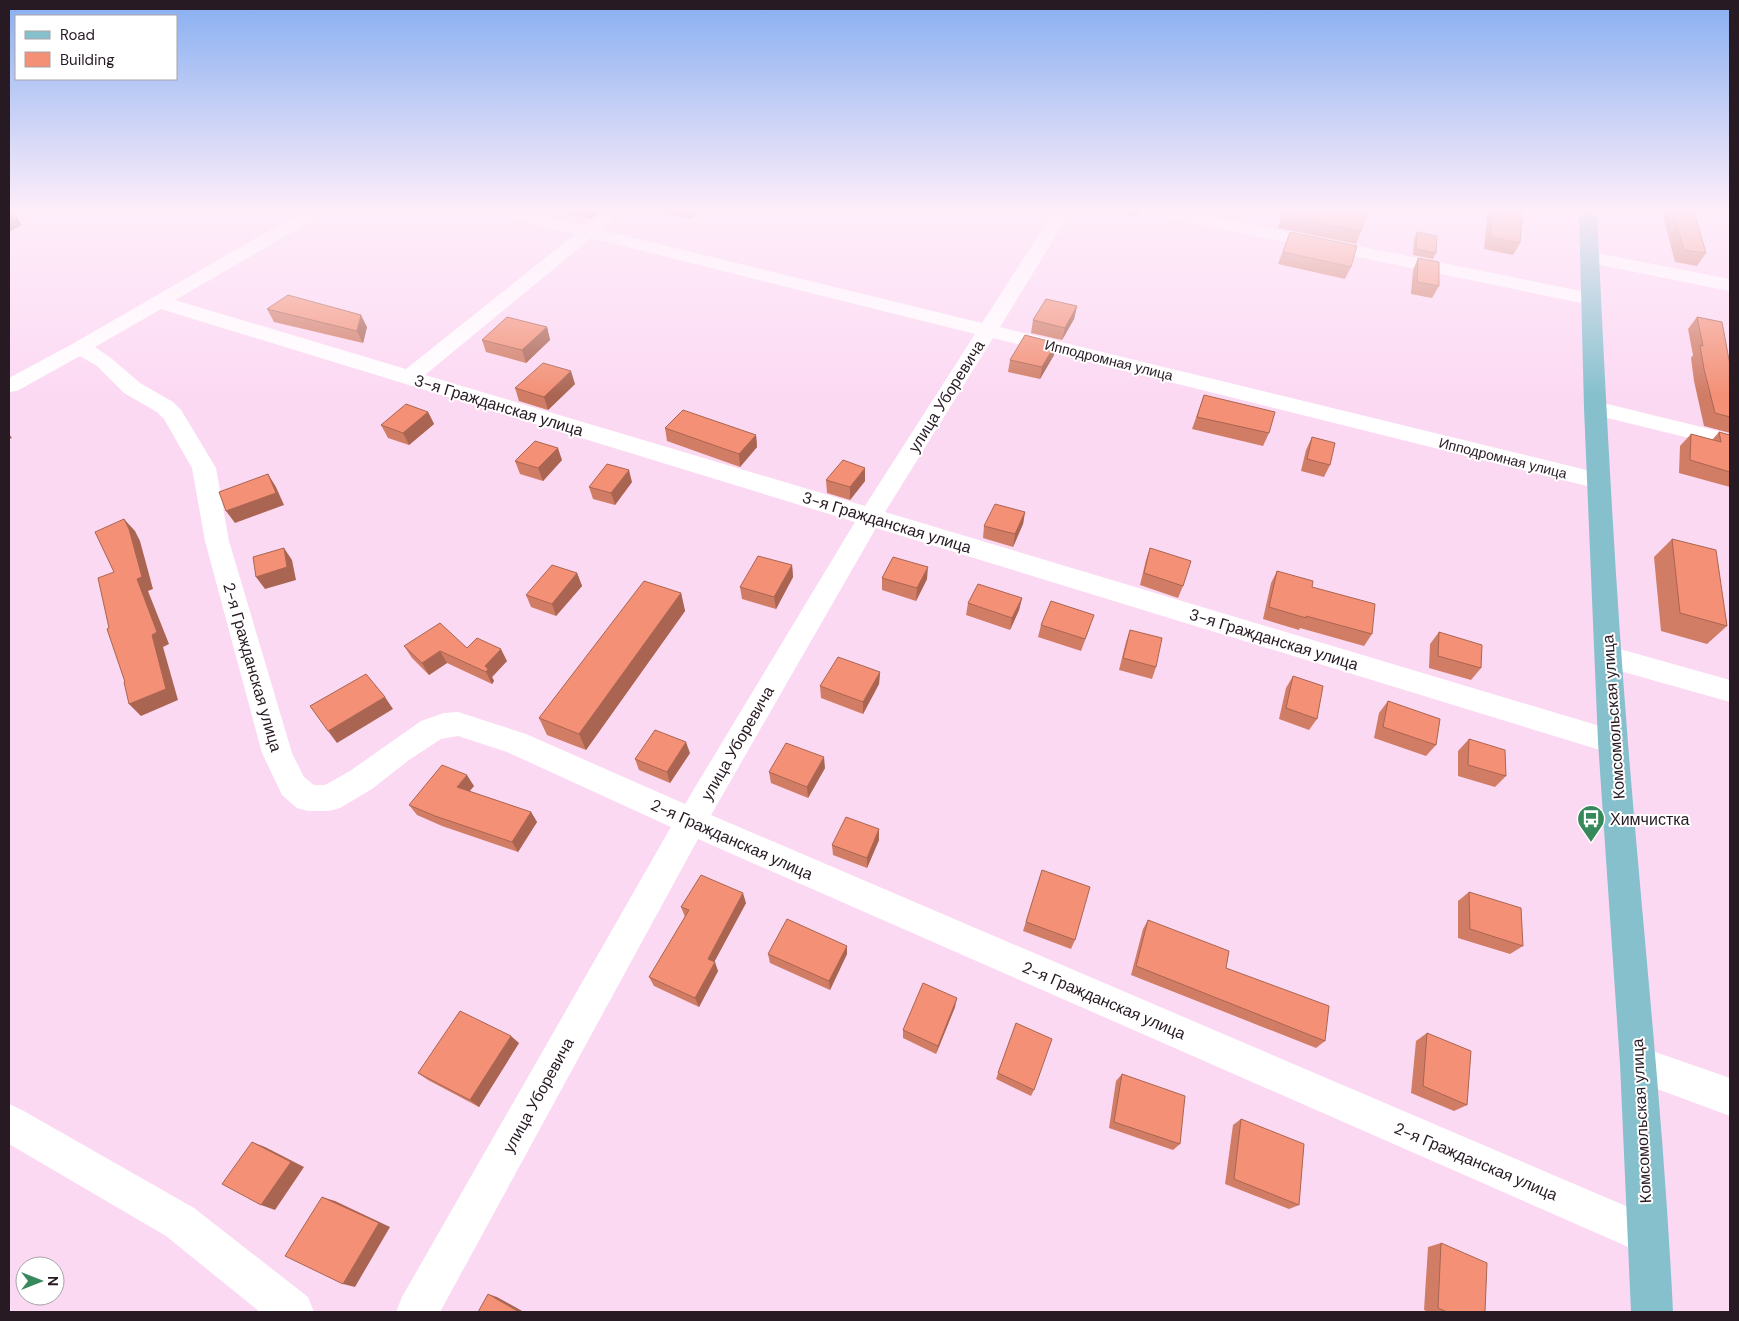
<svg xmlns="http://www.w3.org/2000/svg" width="1739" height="1321" font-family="'DM Sans',sans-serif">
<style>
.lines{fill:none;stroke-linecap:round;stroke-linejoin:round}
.minor{fill:#fff;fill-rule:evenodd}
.major{fill:#86c0cd;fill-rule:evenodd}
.wall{fill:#d17c65}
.shaded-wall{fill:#aa6552}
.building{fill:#f39075;stroke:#aa6552}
.labels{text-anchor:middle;stroke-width:4;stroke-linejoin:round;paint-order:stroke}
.far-street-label{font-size:14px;fill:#271a23;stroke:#fff}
.street-label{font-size:16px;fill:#271a23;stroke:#fff}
.poi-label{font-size:16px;fill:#271a23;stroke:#fff;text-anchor:start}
</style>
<rect width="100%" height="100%" fill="#fcd9f3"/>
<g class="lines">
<g class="minor">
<path d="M303,211H324L322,215L175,300L406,369L575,234L497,215L495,211H526L585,226L603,211H622L602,230L982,323L1054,211H1071L1000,327L1607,475L1611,481L1607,487L1599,489L993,338L885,512L1613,730L1623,733L1628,742L1623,751L1613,754L876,528L711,815L1661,1221L1667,1235L1661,1249L1647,1255L1633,1249L698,839L440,1312H396L402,1297L671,827L507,752L458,736L441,739L409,760L372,789L340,808L329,811H308L297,808L282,795L262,753L205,541L192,468L164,419L157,412L124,393L97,366L80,356L17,391L9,392V378L74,343ZM591,238L975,334L865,506L425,375ZM161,309L855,522L685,804L526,734L458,712L444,713L421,721L350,771L325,785H314L304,777L292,753L229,541L216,468L181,410L173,402L140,383L111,358L95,347Z"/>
<polygon points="1151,211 1186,211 1591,293 1598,295 1601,299 1598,303 1591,305 1159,216 1153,215"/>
<polygon points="1591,252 1730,279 1730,291 1585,262 1582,258 1585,254"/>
<polygon points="1595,401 1730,434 1730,448 1587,413 1584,408 1587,403"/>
<polygon points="1609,646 1730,680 1730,702 1599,665 1595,657 1599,649"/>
<polygon points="1638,1046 1730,1078 1730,1116 1625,1077 1620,1064 1625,1051"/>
<polygon points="9,1104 22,1110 194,1208 308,1297 314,1312 260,1312 166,1236 9,1144"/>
</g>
<path class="major" d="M1579,211H1597C1605,389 1614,566 1628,743C1643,933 1664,1122 1673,1312H1631L1620,1064L1598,742L1584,408Z"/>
</g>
<g class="wall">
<polygon points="562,211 600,211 590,219 562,213"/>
<polygon points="664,211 699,211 691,219 664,213"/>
<polygon points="1126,211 1140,211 1136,217"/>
<polygon points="1283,211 1368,211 1361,231 1356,244 1278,228"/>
<polygon points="1487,211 1520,211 1520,243 1513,255 1484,249 1487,219"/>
<polygon points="1694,211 1706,253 1697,266 1675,262 1662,212"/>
<polygon points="1290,232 1351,267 1345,279 1278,264"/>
<polygon points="1417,232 1436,253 1433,259 1413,255 1414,238"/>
<polygon points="1418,258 1439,286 1432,298 1411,294 1413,270"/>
<polygon points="1077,306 1074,319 1062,340 1031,333 1033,320"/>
<polygon points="267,309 367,327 363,343 274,322"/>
<polygon points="1697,317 1730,365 1730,433 1704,426 1694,381 1691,358 1693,355 1688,329"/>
<polygon points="547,327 550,340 526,363 486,352 482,340"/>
<polygon points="1054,355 1040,379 1008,372 1010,360"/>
<polygon points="575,384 548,410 519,401 515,388"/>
<polygon points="1204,395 1269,433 1263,446 1192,429"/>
<polygon points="428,412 434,424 409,445 388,438 381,425"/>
<polygon points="665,428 756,435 757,447 740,467 667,441"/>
<polygon points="1719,432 1730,435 1730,487 1679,473 1680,446 1691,434 1712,440"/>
<polygon points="1312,437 1330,465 1324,477 1301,471 1306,450"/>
<polygon points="562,460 543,481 520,474 515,461"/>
<polygon points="826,480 865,481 850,500 827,493"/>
<polygon points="632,482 615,505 593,499 589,487"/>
<polygon points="1025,512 1023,524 1013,547 983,538 984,526"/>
<polygon points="1672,539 1727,626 1707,644 1661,631 1654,557"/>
<polygon points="1150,548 1183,586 1178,598 1140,585 1146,560"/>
<polygon points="792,565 793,577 776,609 742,599 740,587"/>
<polygon points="1277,571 1312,587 1372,634 1364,646 1300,628 1299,630 1263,619 1271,583"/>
<polygon points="577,573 582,586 556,616 531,607 526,595"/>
<polygon points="882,578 927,579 916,601 882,590"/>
<polygon points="681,593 685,611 586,750 547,735 539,718"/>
<polygon points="1022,598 1019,610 1010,630 966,615 968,603"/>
<polygon points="1041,625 1090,627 1081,651 1038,637"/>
<polygon points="1130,630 1156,667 1152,679 1119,670 1126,642"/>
<polygon points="1439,632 1481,668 1471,680 1429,668 1430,644"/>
<polygon points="404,646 467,648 507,661 492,677 494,681 492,684 447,663 429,675 412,658"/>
<polygon points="880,672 879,684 863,714 821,698 820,686"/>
<polygon points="1293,676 1317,719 1309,730 1279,719 1286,688"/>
<polygon points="1388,701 1436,745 1426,756 1374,738 1379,713"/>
<polygon points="1469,739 1506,776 1495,787 1458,776 1458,751"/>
<polygon points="690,753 670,783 639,770 635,759"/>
<polygon points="825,768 808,798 771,783 769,772"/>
<polygon points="474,786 469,791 531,812 537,822 518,852 442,826 417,815 409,805"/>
<polygon points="879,829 879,840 867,868 833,855 832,845"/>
<polygon points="1042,870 1075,940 1071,949 1023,931"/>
<polygon points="1469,892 1523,946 1510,954 1458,938 1458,901"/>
<polygon points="746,903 714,962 718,971 699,1007 654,986 649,977 685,917 681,907"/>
<polygon points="1148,920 1226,968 1325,1041 1316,1048 1131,975 1143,929"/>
<polygon points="847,946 847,954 830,990 770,963 768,954"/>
<polygon points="955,1007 936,1054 903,1038 903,1030"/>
<polygon points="1016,1023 1034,1090 1031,1096 996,1079"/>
<polygon points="1427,1033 1467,1105 1454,1111 1411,1093 1416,1041"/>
<polygon points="519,1043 479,1107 428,1080 418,1073"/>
<polygon points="1122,1074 1180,1144 1173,1150 1109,1128 1116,1081"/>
<polygon points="1241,1119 1299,1205 1289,1209 1225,1184 1233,1125"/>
<polygon points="1441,1243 1485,1312 1429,1312 1424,1310 1428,1247"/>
</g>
<g class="shaded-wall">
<polygon points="588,211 600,211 590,219"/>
<polygon points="690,211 699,211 691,219"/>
<polygon points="14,213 22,225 9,232 9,215"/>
<polygon points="1077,306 1074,319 1062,340 1065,328"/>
<polygon points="361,315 367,327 363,343 357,331"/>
<polygon points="547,327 550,340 526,363 522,350"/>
<polygon points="1056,343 1054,355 1040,379 1042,367"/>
<polygon points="571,371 575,384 548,410 544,397"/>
<polygon points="428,412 434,424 409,445 403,433"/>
<polygon points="9,434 12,438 9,439"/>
<polygon points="756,435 757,447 740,467 739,454"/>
<polygon points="558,448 562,460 543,481 538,468"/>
<polygon points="865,468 865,481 850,500 850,487"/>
<polygon points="629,470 632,482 615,505 611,493"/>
<polygon points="268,474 276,487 284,505 235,523 226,511"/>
<polygon points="1025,512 1023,524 1013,547 1015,534"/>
<polygon points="124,519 135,531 140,541 153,589 148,591 169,644 163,647 178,700 141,716 129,704 137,579"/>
<polygon points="284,548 292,560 296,580 265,589 256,577"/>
<polygon points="792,565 793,577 776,609 774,597"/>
<polygon points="928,567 927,579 916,601 917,588"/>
<polygon points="577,573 582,586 556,616 552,604"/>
<polygon points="681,593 685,611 586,750 579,734"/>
<polygon points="1022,598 1019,610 1010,630 1012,618"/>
<polygon points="501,649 507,661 492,677 494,681 492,684 486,672 485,666"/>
<polygon points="440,651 447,663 429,675 422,663"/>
<polygon points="880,672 879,684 863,714 863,702"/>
<polygon points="385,697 393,709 337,743 328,731"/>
<polygon points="686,742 690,753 670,783 667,772"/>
<polygon points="824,757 825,768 808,798 807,787"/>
<polygon points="467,775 474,786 464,798 457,787"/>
<polygon points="531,812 537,822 518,852 512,842"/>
<polygon points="879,829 879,840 867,868 867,858"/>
<polygon points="743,893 746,903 711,968 708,959"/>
<polygon points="847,946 847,954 830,990 829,981"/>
<polygon points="715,962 718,971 699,1007 695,998"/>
<polygon points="957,998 955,1007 936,1054 938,1046"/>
<polygon points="511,1036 519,1043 479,1107 470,1100"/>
<polygon points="252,1142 265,1147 304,1167 275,1210 261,1205"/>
<polygon points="322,1197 335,1201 390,1227 355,1287 343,1284"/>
<polygon points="488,1294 497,1297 524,1312 519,1312"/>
</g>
<g class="building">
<polygon points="9,211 14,213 9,215"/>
<polygon points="1283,211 1368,211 1361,231 1282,216"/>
<polygon points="1493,211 1520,211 1522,221 1520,243 1490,237"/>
<polygon points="1673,211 1694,211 1706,253 1684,250"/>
<polygon points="1290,232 1357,246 1351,267 1283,252"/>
<polygon points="1417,232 1437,236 1436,253 1416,249"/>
<polygon points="1418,258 1439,262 1439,286 1417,282"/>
<polygon points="288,295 361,315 357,331 267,309"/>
<polygon points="1046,299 1077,306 1065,328 1033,320"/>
<polygon points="507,317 547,327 522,350 482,340"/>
<polygon points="1697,317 1722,322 1730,365 1730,417 1715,413 1704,369 1700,345 1703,346"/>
<polygon points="1025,335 1056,343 1042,367 1010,360"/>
<polygon points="543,363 571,371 544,397 515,388"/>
<polygon points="1204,395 1275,412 1269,433 1197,417"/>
<polygon points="406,404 428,412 403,433 381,425"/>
<polygon points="683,410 756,435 739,454 665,428"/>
<polygon points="1719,432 1730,435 1730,472 1690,460 1691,434 1721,442"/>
<polygon points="1312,437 1335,443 1330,465 1307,459"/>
<polygon points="535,441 558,448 538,468 515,461"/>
<polygon points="843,460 865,468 850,487 826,480"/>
<polygon points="607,464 629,470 611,493 589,487"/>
<polygon points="268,474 276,493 226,511 219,492"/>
<polygon points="995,504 1025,512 1015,534 984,526"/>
<polygon points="124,519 129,529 142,577 137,579 157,632 152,635 166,689 129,704 124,682 125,682 107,629 109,628 98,578 114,572 95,532"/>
<polygon points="1672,539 1716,550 1727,626 1680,613"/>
<polygon points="284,548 287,567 256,577 253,557"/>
<polygon points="1150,548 1191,561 1183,586 1144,573"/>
<polygon points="758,556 792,565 774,597 740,587"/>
<polygon points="893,557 928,567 917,588 882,578"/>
<polygon points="552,565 577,573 552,604 526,595"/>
<polygon points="1277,571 1313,581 1312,587 1375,604 1372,634 1306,616 1306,618 1269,607"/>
<polygon points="644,581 681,593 579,734 539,718"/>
<polygon points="978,584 1022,598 1012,618 968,603"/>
<polygon points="1051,601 1094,615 1085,639 1041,625"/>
<polygon points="440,623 467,648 477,638 501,649 485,666 488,669 486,672 440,651 422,663 404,646"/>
<polygon points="1130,630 1162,638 1156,667 1123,658"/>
<polygon points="1439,632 1482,645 1481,668 1438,656"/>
<polygon points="838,657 880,672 863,702 820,686"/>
<polygon points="366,674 385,697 328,731 310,706"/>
<polygon points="1293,676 1323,686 1317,719 1286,708"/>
<polygon points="1388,701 1440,719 1436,745 1383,727"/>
<polygon points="655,730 686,742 667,772 635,759"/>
<polygon points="1469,739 1505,750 1506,776 1468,765"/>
<polygon points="786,743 824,757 807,787 769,772"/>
<polygon points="442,765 467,775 457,787 531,812 512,842 435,816 409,805"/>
<polygon points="846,817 879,829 867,858 832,845"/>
<polygon points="1042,870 1090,887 1075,940 1026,922"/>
<polygon points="701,875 743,893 708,959 715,962 695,998 649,977 689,910 681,907"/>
<polygon points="1469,892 1521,908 1523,946 1470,929"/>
<polygon points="787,919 847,946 829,981 768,954"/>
<polygon points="1148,920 1229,951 1226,968 1329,1006 1325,1041 1136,966"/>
<polygon points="923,983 957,998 938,1046 903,1030"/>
<polygon points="460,1011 511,1036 470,1100 418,1073"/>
<polygon points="1016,1023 1052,1039 1034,1090 998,1073"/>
<polygon points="1427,1033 1471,1051 1467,1105 1423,1086"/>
<polygon points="1122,1074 1185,1096 1180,1144 1114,1122"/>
<polygon points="1241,1119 1304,1144 1299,1205 1234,1179"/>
<polygon points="252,1142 291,1162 261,1205 222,1184"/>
<polygon points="322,1197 379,1223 343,1284 285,1256"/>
<polygon points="1441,1243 1487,1263 1485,1312 1447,1312 1438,1308"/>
<polygon points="488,1294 519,1312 478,1312"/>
</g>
<linearGradient id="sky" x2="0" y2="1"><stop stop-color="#88aff1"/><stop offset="0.53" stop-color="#feeefa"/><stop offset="1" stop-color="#feeefa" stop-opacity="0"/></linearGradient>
<rect width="1739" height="396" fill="url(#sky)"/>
<defs>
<symbol id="bus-pin" viewBox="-11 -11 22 30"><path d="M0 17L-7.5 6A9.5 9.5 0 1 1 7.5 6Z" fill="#37895b" stroke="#fff"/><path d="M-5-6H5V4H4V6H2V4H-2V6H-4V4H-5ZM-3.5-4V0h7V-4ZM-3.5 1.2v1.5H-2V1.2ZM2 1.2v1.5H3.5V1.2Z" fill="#fff"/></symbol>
</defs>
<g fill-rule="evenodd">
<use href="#bus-pin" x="1575" y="803" width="32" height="43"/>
</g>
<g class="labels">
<g class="far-street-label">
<text transform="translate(1109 360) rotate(14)" y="5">Ипподромная улица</text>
<text transform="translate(1503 458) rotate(14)" y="5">Ипподромная улица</text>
</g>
<g class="street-label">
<text transform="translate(946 396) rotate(-58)" y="6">улица Уборевича</text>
<text transform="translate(499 405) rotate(17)" y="6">3-я Гражданская улица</text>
<text transform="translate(887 522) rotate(17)" y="6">3-я Гражданская улица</text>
<text transform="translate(1274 639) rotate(17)" y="6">3-я Гражданская улица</text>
<text transform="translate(253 667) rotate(74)" y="6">2-я Гражданская улица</text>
<text transform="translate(1613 717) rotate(-94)" y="6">Комсомольская улица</text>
<text transform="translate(737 743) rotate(-60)" y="6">улица Уборевича</text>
<text transform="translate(732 839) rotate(24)" y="6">2-я Гражданская улица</text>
<text transform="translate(1104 1000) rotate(23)" y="6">2-я Гражданская улица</text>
<text transform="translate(538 1095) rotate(-61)" y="6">улица Уборевича</text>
<text transform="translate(1641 1121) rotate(-93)" y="6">Комсомольская улица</text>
<text transform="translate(1476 1161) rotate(23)" y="6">2-я Гражданская улица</text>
</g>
<g class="poi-label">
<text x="1610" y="825">Химчистка</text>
</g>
</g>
<rect width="1739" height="1321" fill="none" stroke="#271a23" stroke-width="20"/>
<rect x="15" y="15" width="162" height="65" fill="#ffffff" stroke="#a9a3a7"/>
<rect x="25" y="31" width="25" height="8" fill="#86c0cd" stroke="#a9a3a7"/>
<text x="60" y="40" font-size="15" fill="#271a23">Road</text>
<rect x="25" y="52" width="25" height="15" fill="#f39075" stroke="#a9a3a7"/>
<text x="60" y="65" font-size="15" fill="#271a23">Building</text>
<g transform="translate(40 1281) rotate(90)"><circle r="24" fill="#ffffff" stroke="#a9a3a7"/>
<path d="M0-4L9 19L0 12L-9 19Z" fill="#37895b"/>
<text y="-8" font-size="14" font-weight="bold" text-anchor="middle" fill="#271a23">N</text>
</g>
</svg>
